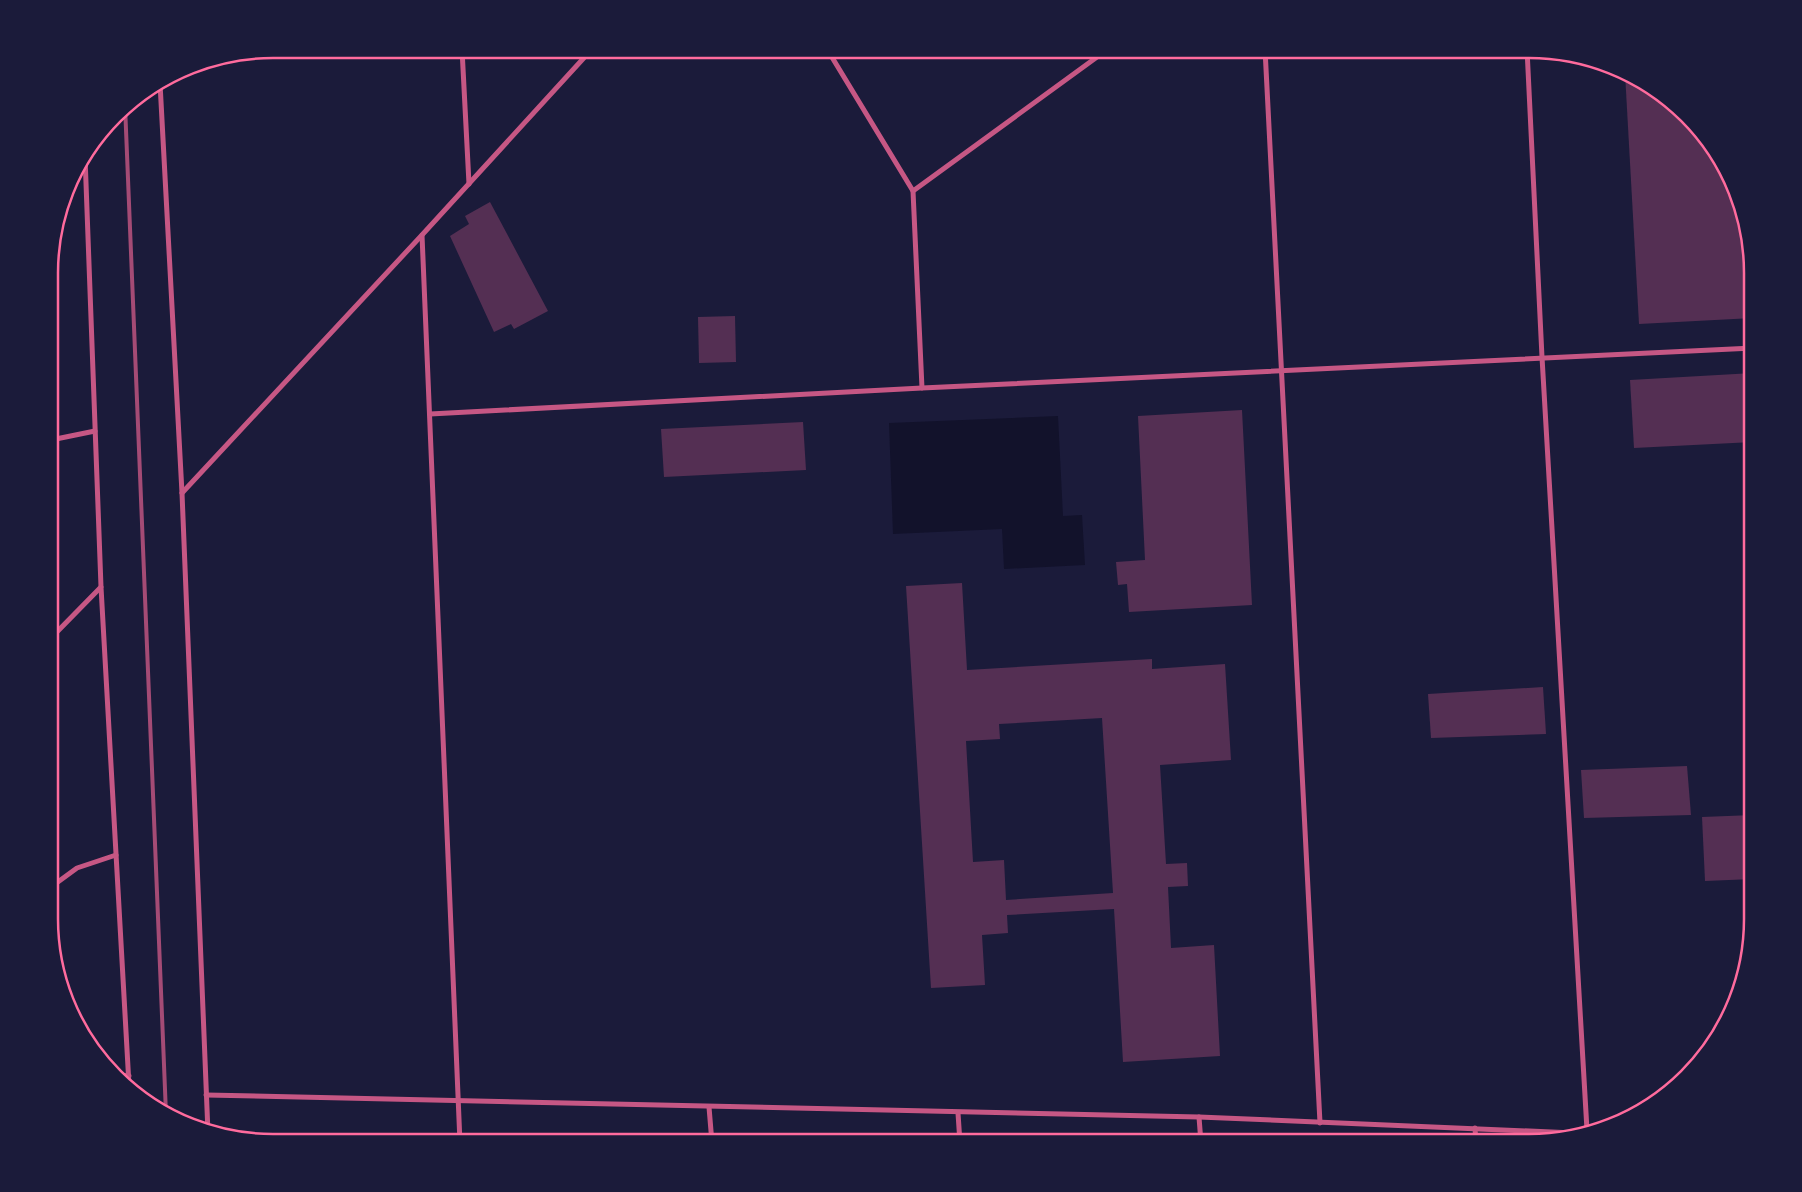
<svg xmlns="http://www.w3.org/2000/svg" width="1802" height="1192" font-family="Inter,sans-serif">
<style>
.water{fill:#12122b}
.building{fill:#542f53;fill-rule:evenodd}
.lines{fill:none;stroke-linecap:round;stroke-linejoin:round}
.minor{stroke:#c65784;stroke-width:5}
.rail{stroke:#a44b75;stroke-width:4}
.rim{fill:none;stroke:#ff6b9d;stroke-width:2.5}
</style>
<rect width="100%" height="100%" fill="#1b1b3a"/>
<polygon class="water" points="1058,416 1063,516 1082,515 1085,565 1004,569 1002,529 893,534 889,423"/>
<g class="building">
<polygon points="1625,73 1654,87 1723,161 1753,259 1753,318 1639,324"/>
<polygon points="490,202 548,311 514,329 511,324 494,332 450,236 469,224 465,216"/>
<polygon points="735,316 736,362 699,363 698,317"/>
<polygon points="1753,373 1753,442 1634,448 1630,380"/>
<polygon points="1242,410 1252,605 1129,612 1127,584 1118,585 1116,562 1145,560 1138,416"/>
<polygon points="803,422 806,470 664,477 661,429"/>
<path d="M962,583L967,670L1152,659V669L1225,664L1231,760L1160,765L1166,864L1187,863L1188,886L1168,887L1171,948L1214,945L1220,1056L1123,1062L1114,909L1007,915L1008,933L982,935L985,985L931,988L906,586ZM1102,718L1113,893L1006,900L1004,860L973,862L966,741L1000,739L999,724Z"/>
<polygon points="1543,687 1546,734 1431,738 1428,694"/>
<polygon points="1687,766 1691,815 1584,818 1581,770"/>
<polygon points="1753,815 1753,879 1705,881 1702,817"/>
</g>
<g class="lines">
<g class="minor">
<polyline points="462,49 469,184"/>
<polyline points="827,49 913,191 922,388"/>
<polyline points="1265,49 1320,1123"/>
<polyline points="1527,49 1542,357 1587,1130"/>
<polyline points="160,83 182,493 208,1133"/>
<polyline points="85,156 101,587 129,1085"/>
<polyline points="913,191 1108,49"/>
<polyline points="422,235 460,1143"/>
<polyline points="430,414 922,388 1753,348"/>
<polyline points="51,440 95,431"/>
<polyline points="182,493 422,235 592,49"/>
<polyline points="51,638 101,587"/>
<polyline points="51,887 77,868 116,855"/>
<polyline points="120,1075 129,1076"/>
<polyline points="206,1095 1199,1117 1574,1133"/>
<polyline points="709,1107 712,1143"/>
<polyline points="958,1113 960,1143"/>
<polyline points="1199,1117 1201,1143"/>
<polyline points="1475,1128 1476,1143"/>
</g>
<polyline class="rail" points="125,105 166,1114"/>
</g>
<path d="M0 0H1802V1192H0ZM273 58H1529A215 215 0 0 1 1744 273V919A215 215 0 0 1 1529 1134H273A215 215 0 0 1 58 919V273A215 215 0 0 1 273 58Z" fill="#1b1b3a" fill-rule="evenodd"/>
<path class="rim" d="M273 58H1529A215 215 0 0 1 1744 273V919A215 215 0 0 1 1529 1134H273A215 215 0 0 1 58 919V273A215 215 0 0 1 273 58Z"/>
</svg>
